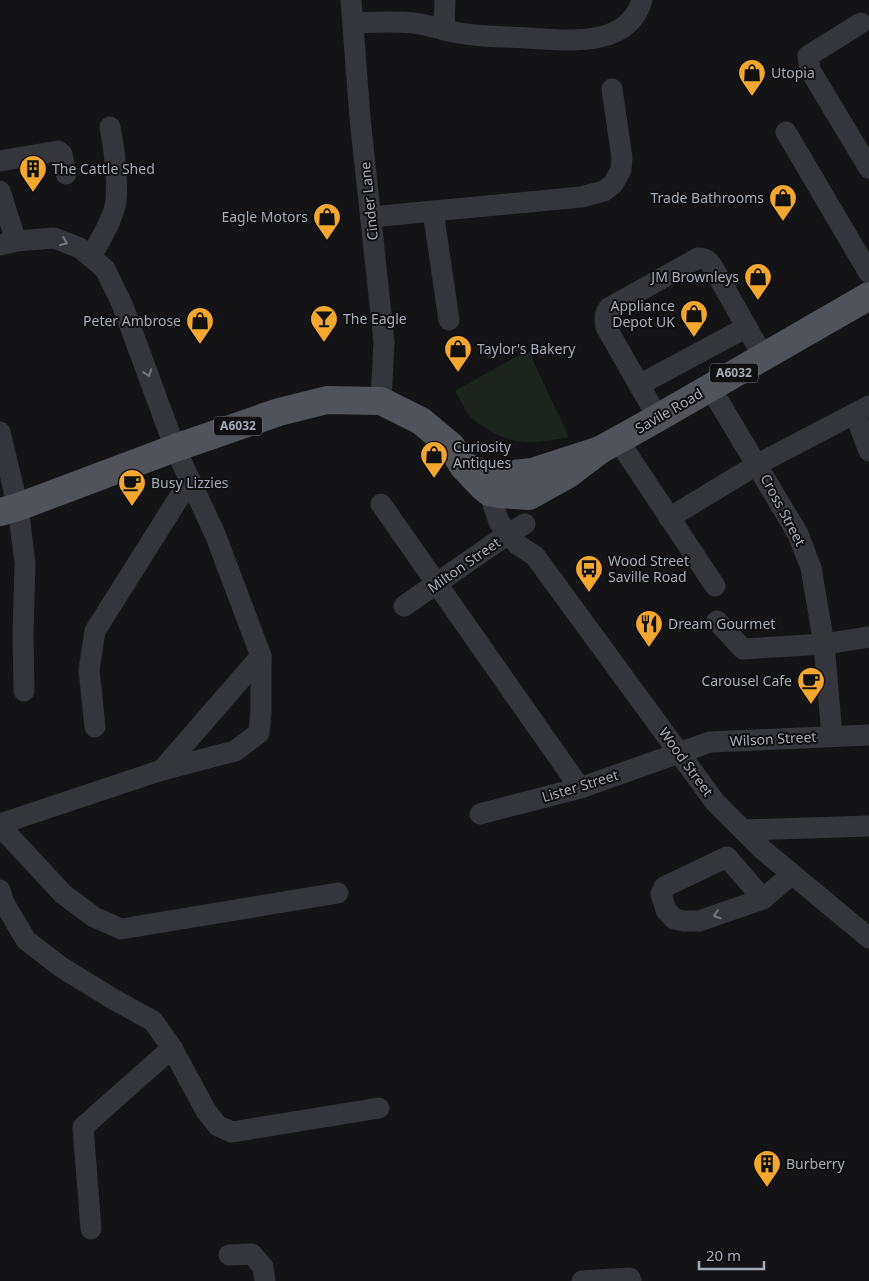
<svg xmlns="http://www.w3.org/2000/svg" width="869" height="1281" font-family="'Noto Sans',sans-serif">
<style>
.green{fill:#1c241d}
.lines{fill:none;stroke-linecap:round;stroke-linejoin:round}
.minor{stroke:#35363b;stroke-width:21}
.major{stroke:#51535a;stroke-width:28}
.oneway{stroke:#73777f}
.labels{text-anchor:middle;stroke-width:4;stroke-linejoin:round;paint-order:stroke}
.shield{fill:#0f0f11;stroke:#797d84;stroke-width:1}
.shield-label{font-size:12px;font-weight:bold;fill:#a6acb6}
.poi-label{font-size:14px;fill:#a6acb6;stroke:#0f0f11;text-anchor:start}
.street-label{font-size:14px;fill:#a6acb6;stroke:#0f0f11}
</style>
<rect width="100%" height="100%" fill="#141416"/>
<path class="green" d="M528,350L569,437C536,443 517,447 487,429C480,425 474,421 469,415C464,408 460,399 455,391Z"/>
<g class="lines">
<g class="minor">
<polyline points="351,0 360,118 384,342 381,401"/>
<path d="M353,23C373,22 393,21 414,23C431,25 448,32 466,34C486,37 507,37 527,38C566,40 628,49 642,0"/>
<polyline points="861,23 808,56 810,70 869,168"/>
<polyline points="444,30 445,0"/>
<polyline points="786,132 869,273"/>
<polyline points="0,161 58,151 62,154 66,174"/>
<polyline points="0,191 16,241"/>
<polyline points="433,211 449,320"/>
<polyline points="371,217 581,197 604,191 613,184 621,170 622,158 612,89"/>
<polyline points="0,245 16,241 54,238 80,248 105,269 122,304 175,448 215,534 261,656 261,712 259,733 235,751 162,770 0,824"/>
<path d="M91,257C99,241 114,219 116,200C118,180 114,146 110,127"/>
<polyline points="639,385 747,327"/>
<polyline points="710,387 798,534 811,568 824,644 832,736"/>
<polyline points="855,414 869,451"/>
<path d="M658,418L606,327C605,320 604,314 609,308L698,258C707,258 710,262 714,269L763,356"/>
<polyline points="0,432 18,507 25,563 23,635 24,691"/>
<polyline points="618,440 715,586"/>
<polyline points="492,480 489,492 499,522 518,545 535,556 715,802 762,849 869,938"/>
<polyline points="381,504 580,788"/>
<polyline points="669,518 758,464 869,406"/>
<polyline points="404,606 508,534 525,524"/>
<polyline points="717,621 743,649 824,644 869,637"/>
<polyline points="95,727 89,670 95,631 190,480"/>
<polyline points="162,770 261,656"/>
<polyline points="480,814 580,788 710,742 869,735"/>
<polyline points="0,826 63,894 94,917 121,929 338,893"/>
<polyline points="743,830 869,826"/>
<polyline points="0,890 4,903 26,940 61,967 113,999 153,1021 172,1048 206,1111 218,1126 232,1132 379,1108"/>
<polyline points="763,899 727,857 664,887 661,894 666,910 674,919 684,921 699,921 763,899 792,874"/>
<polyline points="91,1229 83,1127 172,1048"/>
<polyline points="229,1255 252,1254 263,1267 265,1281"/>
<polyline points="582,1281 630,1278 631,1281"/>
</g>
<g class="major">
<polyline points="467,467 484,474 505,475 532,472 600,450 647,424 869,296"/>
<polyline points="0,512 18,507 175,448 279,412 327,400 381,401 421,421 451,446 463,466 483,487 489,492 499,494 529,496 567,475 600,450"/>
</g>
</g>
<defs><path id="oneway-chevron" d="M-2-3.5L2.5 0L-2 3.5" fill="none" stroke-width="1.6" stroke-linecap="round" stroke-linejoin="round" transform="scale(1.25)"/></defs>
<g class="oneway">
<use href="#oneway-chevron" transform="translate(64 242) rotate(22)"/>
<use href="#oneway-chevron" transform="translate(148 373) rotate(70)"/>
<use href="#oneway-chevron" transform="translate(717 915) rotate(161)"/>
</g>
<defs>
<symbol id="shop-pin" viewBox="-11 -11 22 30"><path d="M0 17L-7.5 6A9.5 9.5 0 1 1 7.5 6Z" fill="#f4a72e" stroke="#0f0f11"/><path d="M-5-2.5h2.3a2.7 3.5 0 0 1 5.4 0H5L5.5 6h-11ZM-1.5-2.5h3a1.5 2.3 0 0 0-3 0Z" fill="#111"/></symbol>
<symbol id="building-pin" viewBox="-11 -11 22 30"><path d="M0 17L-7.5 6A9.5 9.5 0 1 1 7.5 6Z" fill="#f4a72e" stroke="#0f0f11"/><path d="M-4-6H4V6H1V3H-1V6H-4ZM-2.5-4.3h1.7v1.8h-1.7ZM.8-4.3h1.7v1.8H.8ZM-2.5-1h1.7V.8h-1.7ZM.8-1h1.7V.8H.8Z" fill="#111"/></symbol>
<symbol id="bar-pin" viewBox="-11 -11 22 30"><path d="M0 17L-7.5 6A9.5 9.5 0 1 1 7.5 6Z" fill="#f4a72e" stroke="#0f0f11"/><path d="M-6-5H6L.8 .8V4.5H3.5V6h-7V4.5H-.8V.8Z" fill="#111"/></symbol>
<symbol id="cafe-pin" viewBox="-11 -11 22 30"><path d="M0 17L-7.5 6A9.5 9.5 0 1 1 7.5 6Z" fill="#f4a72e" stroke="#0f0f11"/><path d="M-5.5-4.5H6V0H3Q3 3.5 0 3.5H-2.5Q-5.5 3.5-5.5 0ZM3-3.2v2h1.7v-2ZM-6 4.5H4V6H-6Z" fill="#111"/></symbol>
<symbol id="bus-pin" viewBox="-11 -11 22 30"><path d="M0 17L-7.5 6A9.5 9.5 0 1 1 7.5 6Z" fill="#f4a72e" stroke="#0f0f11"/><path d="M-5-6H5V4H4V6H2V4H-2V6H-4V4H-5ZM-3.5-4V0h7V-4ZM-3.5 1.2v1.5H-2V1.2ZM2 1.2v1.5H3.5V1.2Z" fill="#111"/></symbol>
<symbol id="restaurant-pin" viewBox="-11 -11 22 30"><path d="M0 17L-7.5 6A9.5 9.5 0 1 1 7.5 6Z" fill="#f4a72e" stroke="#0f0f11"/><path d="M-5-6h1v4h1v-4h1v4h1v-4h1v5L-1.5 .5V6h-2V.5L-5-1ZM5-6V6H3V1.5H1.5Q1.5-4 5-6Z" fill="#111"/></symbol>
</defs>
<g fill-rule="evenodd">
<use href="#shop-pin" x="736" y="57" width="32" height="43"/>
<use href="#building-pin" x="17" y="153" width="32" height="43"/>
<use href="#shop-pin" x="767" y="182" width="32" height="43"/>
<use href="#shop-pin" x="311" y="201" width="32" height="43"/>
<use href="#shop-pin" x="742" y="261" width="32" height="43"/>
<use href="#shop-pin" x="678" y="298" width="32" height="43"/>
<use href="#bar-pin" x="308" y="303" width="32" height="43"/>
<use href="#shop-pin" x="184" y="305" width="32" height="43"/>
<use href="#shop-pin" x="442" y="333" width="32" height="43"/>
<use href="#shop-pin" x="418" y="439" width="32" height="43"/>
<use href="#cafe-pin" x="116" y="467" width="32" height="43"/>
<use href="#bus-pin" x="573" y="553" width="32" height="43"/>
<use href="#restaurant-pin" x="633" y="608" width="32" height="43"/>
<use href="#cafe-pin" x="795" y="665" width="32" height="43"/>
<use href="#building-pin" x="751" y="1148" width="32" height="43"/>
</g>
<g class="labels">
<g class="shield">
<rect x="710" y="363.5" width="48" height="19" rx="4"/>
<rect x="214" y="416.5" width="48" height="19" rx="4"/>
</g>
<g class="shield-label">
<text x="734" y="377">A6032</text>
<text x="238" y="430">A6032</text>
</g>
<g class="poi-label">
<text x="771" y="78">Utopia</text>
<text x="52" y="174">The Cattle Shed</text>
<text x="764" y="203" text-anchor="end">Trade Bathrooms</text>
<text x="308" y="222" text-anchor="end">Eagle Motors</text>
<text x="739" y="282" text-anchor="end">JM Brownleys</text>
<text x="675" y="311" text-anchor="end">Appliance<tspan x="675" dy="16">Depot UK</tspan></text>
<text x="343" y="324">The Eagle</text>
<text x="181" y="326" text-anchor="end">Peter Ambrose</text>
<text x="477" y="354">Taylor's Bakery</text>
<text x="453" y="452">Curiosity<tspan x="453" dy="16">Antiques</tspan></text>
<text x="151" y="488">Busy Lizzies</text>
<text x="608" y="566">Wood Street<tspan x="608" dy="16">Saville Road</tspan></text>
<text x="668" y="629">Dream Gourmet</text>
<text x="792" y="686" text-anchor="end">Carousel Cafe</text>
<text x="786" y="1169">Burberry</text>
</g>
<g class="street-label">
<text transform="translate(369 201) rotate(-96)" y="5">Cinder Lane</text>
<text transform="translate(669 411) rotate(-30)" y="5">Savile Road</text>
<text transform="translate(783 510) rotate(62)" y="5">Cross Street</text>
<text transform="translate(464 565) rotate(-35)" y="5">Milton Street</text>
<text transform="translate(773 739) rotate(-3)" y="5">Wilson Street</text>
<text transform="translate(686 762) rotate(54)" y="5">Wood Street</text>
<text transform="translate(580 786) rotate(-17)" y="5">Lister Street</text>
</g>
</g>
<path d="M699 1261v8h65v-8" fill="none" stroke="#a6acb6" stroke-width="2.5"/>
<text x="706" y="1261" font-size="15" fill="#a6acb6" stroke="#0f0f11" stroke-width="4" paint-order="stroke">20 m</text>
</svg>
